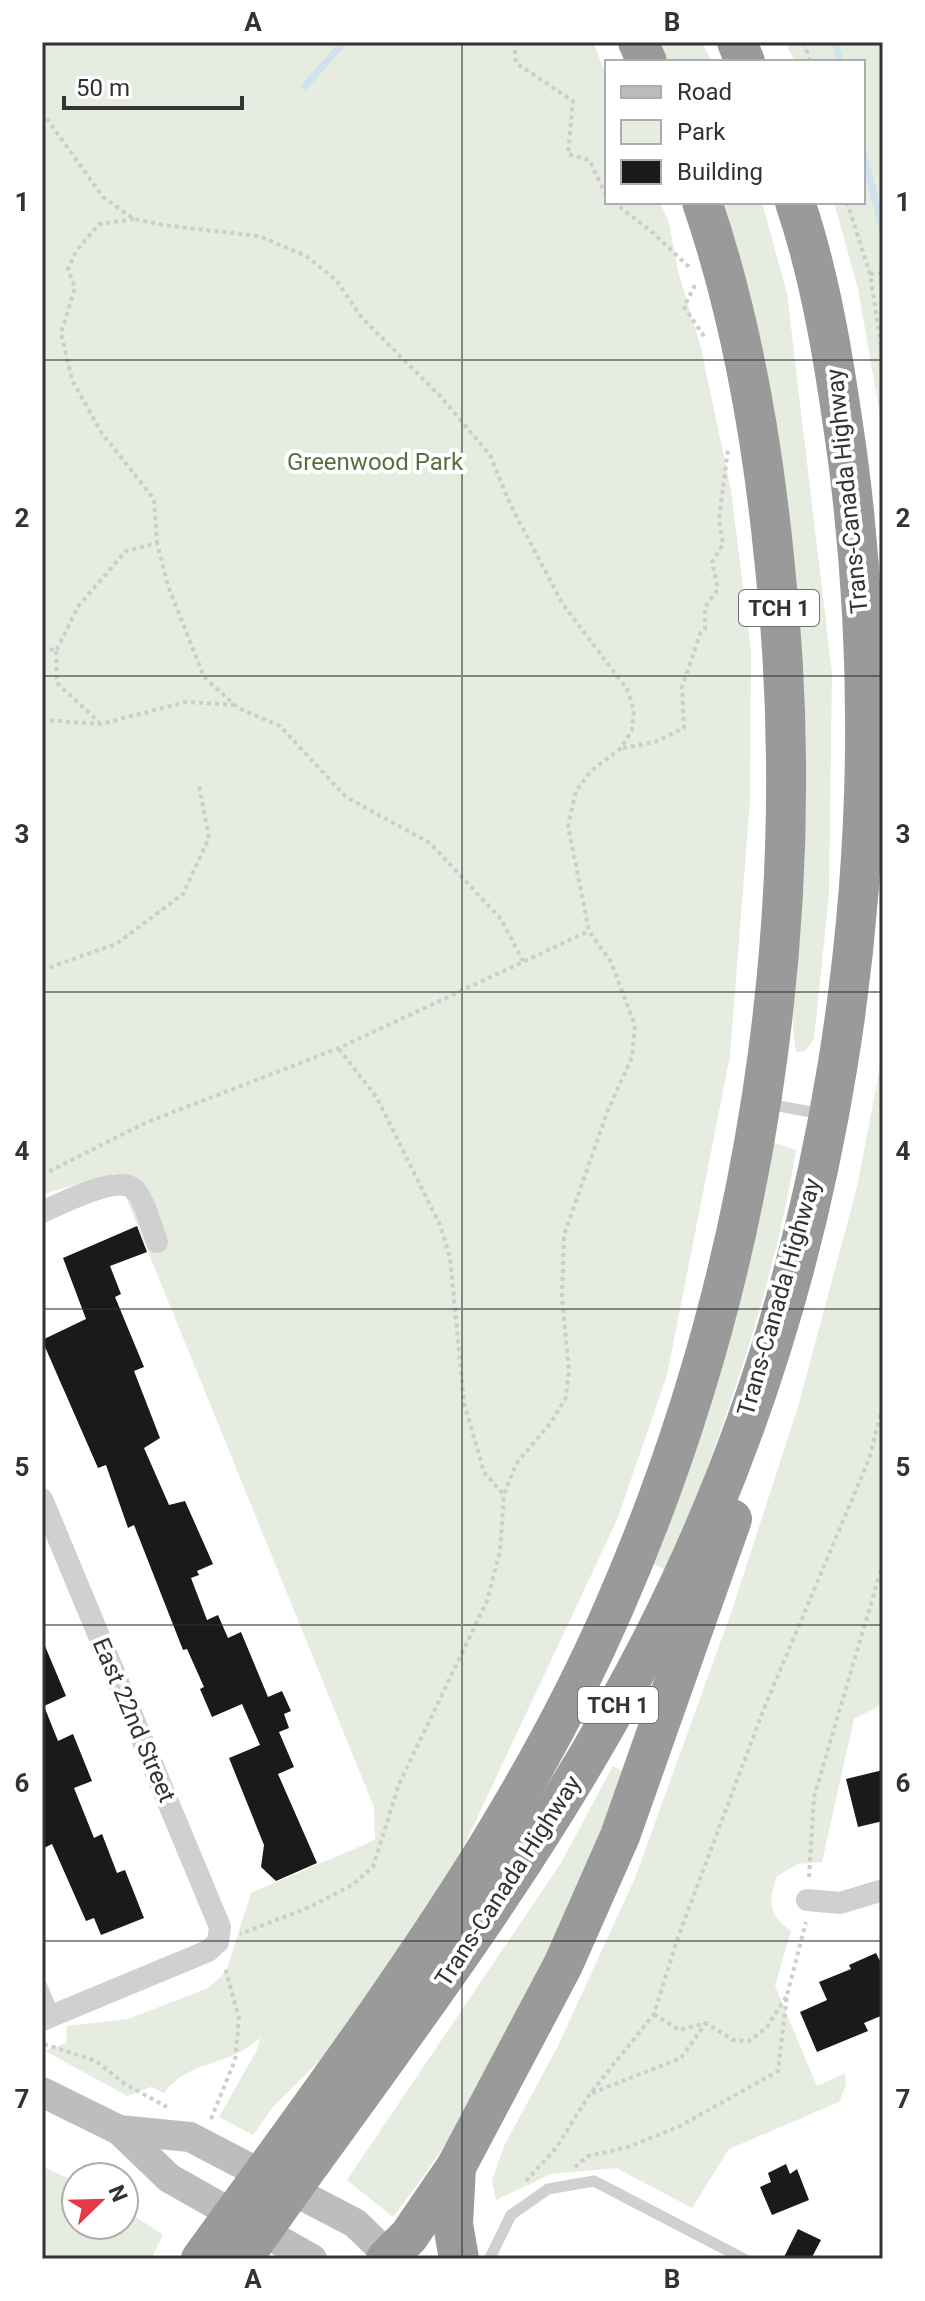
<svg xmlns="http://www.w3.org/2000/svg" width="925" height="2301" font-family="Roboto,sans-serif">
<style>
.green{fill:#e6ecdf}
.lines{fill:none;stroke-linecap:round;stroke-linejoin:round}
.stream{stroke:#cfe2ee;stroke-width:7}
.building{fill:#1a1a1a}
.path{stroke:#cdcdcd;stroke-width:4;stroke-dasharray:4 4;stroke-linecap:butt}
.lane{stroke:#d0d0d0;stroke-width:11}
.street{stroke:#d0d0d0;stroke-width:22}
.secondary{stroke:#bdbdbd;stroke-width:30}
.highway{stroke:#9a9a9a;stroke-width:40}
.highway-bridge{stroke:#9a9a9a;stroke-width:40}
.grid{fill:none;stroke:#333;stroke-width:2;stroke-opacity:0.55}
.labels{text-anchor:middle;stroke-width:8;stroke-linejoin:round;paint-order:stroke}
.shield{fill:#fff;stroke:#707070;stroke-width:2}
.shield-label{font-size:22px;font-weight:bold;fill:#333}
.park-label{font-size:24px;fill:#56703f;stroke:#fff}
.street-label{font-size:24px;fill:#333;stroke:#fff}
.neatline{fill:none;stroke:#333;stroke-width:3}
.grid-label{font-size:26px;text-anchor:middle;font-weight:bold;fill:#333}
</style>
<rect width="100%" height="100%" fill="#fff"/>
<g class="green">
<path d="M42,42H593L607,77V202H660L669,223L678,271L701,348L731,490L751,650L750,800L730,1056L667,1375L617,1520L447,1882L386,1994L273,2107L253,2135L219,2117L257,2050L260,2037C232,2067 190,2058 164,2093L151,2087L127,2096L45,2051L66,2043L67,2026L128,2019L208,1988L226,1972L251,1893L375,1840L374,1807L116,1173L44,1194L42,1190Z"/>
<polygon points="657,42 702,42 712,62 665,62"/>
<polygon points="785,42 883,42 883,432 858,289 834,202 863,202 863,62 795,62"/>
<polygon points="714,202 762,202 787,293 832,673 829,895 814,1039 805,1051 796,1052 793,1027 801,770"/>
<path d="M883,1051V1704L854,1719L822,1862L798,1864L777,1876C768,1901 768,1915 791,1931L775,1986L817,2086L845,2073L846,2085L839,2102L729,2149L692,2208L616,2168L551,2174L496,2200L492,2180L505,2144L557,2048L635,1878L732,1610L798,1407L857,1187Z"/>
<path d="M776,1143L796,1150C773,1295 720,1435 669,1572L648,1561L701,1433L763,1190L764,1148Z"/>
<path d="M613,1766L632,1777C566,1929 496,2086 393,2217L347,2180L561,1863Z"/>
<polygon points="42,2166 76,2182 76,2225 124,2225 124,2209 163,2235 151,2259 42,2259"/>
</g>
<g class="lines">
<g class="stream">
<polyline points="835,42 840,62"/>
<polyline points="305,86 344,42"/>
<polyline points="863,153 883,230"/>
</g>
</g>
<g class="building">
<polygon points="137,1226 147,1252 110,1266 121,1294 115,1297 144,1367 134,1371 160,1438 144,1448 169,1505 185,1501 213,1564 197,1571 199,1575 191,1578 207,1620 218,1615 228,1638 241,1632 268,1697 282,1691 291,1711 284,1714 289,1728 279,1732 294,1767 278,1774 317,1863 276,1881 261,1867 264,1845 229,1758 260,1745 242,1704 212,1717 200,1689 204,1687 187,1649 183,1650 134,1525 128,1528 106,1465 98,1468 42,1340 86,1319 63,1258"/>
<polygon points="42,1639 66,1696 44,1706 58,1741 73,1734 92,1781 74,1788 94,1838 102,1834 117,1873 125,1870 144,1918 101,1935 94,1918 86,1921 52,1844 42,1849"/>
<polygon points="883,1770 883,1821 858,1827 846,1779"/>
<polygon points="876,1953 883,1967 883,2015 864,2023 868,2031 817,2052 800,2012 827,2000 819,1982 851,1969 849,1965"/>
<polygon points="786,2164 790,2174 797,2169 809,2200 772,2215 760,2187 771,2182 768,2173"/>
<polygon points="798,2229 821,2240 811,2259 783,2259"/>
</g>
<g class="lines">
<g class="path">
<polyline points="514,42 516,63 573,101 568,154 589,160 607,197"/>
<polyline points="804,42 810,62"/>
<polyline points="42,112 103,197 134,219 163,225 259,236 306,256 336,280 362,318 440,396 490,455 510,504 562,603 627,689 634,710 632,730 621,748 591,771 576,791 568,826 589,931 611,962 635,1025 632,1057 608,1110 564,1235 562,1297 569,1371 566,1397 552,1421 516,1464 504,1495 500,1551 487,1601 399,1784 373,1867 352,1885 310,1907 240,1934"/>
<polyline points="613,202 650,230 690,268"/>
<polyline points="847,202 870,274 883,359"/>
<polyline points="134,219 99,224 76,251 68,269 75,288 61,333 72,380 101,432 154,499 157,543"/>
<polyline points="870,274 883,273"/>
<polyline points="695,285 684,307 706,339"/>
<polyline points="42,647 56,651 79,605 126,551 157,543 168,586 204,677 238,708 280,726 346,797 430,843 501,919 524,963"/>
<polyline points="56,651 57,683 99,722"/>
<polyline points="42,720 101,724 186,702 233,705"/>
<polyline points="623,748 655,742 684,728 682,687 700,634 705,629 705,607 718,589 712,562 723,544 719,519 728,449"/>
<polyline points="42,970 116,944 183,894 209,838 199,785"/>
<polyline points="339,1049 377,1098 440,1225 450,1257 464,1403 484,1472 504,1495"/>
<polyline points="42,1175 145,1123 339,1048 589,931"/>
<polyline points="809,1877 814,1797 883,1563"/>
<polyline points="654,2014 679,2030 706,2023 733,2040 749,2041 767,2027 786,1997"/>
<polyline points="44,2044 96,2061 125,2084 167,2107"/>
<polyline points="592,2093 681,2058 706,2023"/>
<polyline points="211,2119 235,2060 239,2019 225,1967"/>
<polyline points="575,2167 588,2156 628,2147 680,2126 778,2071 787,1995 806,1922"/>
<polyline points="526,2181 556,2148 590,2094 654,2014 677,1940 763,1711 869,1459 883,1405"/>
</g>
<g class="lane">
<polyline points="768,1104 822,1114"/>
<polyline points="42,1986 53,2013"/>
<polyline points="490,2258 511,2215 548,2189 594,2181 744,2259"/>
</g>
<g class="street">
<path d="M42,1212C61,1204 119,1173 135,1190C146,1203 151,1227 157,1242"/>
<polyline points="42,1499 220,1927 218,1942 208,1951 42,2020"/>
<polyline points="807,1900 840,1903 883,1890"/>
</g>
<g class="secondary">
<polyline points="42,2092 119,2130 169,2178 312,2259"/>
<polyline points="119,2130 190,2137 355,2223 390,2257"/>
</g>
<g class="highway">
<polyline points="638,42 647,62"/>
<polyline points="737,42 745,62"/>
<path d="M286,2142C408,1973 528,1804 612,1612C757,1282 813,916 774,557C762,437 741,316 702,202"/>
<path d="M312,2161C435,1992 557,1826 652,1640C835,1282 899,857 848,460C836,374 823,285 795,202"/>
<polyline points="456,2167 453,2224 459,2259"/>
<polyline points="386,2259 409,2236 456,2167 563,1965 620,1836 732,1519"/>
</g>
<g class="highway-bridge">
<polyline points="201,2259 286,2142"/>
<polyline points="242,2259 312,2161"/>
</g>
</g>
<path class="grid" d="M462,42V2259M42,360H883M42,676H883M42,992H883M42,1309H883M42,1625H883M42,1941H883"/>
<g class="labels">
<g class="shield">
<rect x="739" y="590" width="80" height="36" rx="6"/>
<rect x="578" y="1687" width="80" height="36" rx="6"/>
</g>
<g class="shield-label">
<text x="779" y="616">TCH 1</text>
<text x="618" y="1713">TCH 1</text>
</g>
<g class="park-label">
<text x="375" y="470">Greenwood Park</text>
</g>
<g class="street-label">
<text transform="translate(847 491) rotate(-96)" y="8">Trans-Canada Highway</text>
<text transform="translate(779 1297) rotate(-74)" y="8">Trans-Canada Highway</text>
<text transform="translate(134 1720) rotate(67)" y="8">East 22nd Street</text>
<text transform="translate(508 1881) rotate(-57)" y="8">Trans-Canada Highway</text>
</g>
</g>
<rect width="925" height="2301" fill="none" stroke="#ffffff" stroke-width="88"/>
<rect x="605" y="60" width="260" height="144" fill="#ffffff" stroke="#adadad" stroke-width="2"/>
<rect x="621" y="86" width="40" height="12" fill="#bdbdbd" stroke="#adadad" stroke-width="2"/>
<text x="677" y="100" font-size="24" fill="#333333">Road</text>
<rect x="621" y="120" width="40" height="24" fill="#e6ecdf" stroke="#adadad" stroke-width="2"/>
<text x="677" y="140" font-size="24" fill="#333333">Park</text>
<rect x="621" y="160" width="40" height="24" fill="#1a1a1a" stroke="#adadad" stroke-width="2"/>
<text x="677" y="180" font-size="24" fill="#333333">Building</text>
<g transform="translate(100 2201) rotate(67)"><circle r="38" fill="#ffffff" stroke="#adadad" stroke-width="2"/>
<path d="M0-6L14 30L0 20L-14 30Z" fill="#e63946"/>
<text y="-12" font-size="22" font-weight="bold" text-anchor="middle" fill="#333333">N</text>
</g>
<path d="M64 96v12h178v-12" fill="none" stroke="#333333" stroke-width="4"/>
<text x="76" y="96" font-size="24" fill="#333333" stroke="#ffffff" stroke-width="6" paint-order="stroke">50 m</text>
<rect x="44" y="44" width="837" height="2213" class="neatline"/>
<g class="grid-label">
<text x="253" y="31">A</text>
<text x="672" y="31">B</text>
<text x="22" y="211">1</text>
<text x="903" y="211">1</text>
<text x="22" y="527">2</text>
<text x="903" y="527">2</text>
<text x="22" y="843">3</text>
<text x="903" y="843">3</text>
<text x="22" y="1160">4</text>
<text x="903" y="1160">4</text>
<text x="22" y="1476">5</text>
<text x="903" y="1476">5</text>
<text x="22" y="1792">6</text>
<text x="903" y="1792">6</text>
<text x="22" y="2108">7</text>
<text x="903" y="2108">7</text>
<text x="253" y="2288">A</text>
<text x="672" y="2288">B</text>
</g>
</svg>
